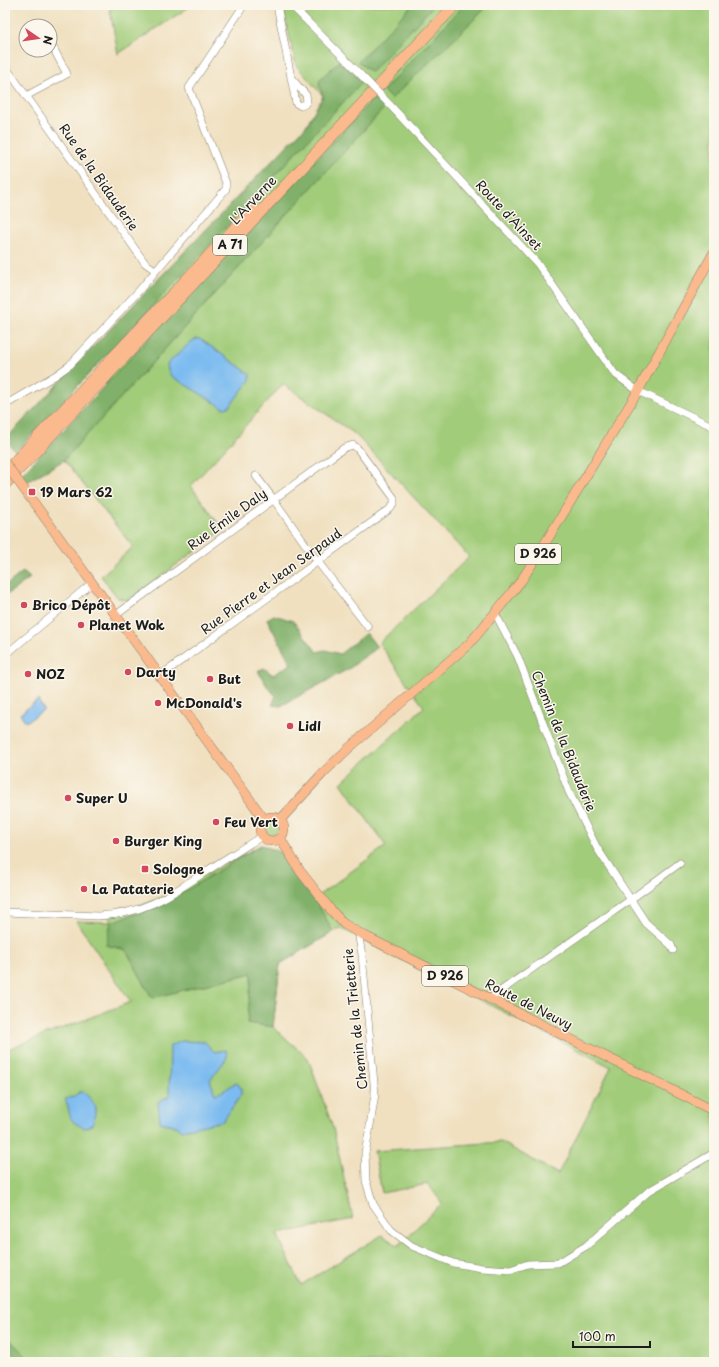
<svg xmlns="http://www.w3.org/2000/svg" width="719" height="1367" font-family="'Playpen Sans',sans-serif">
<style>
.green{fill:#a1cc79;stroke:#5e744a;fill-rule:evenodd}
.forest{fill:#80b069;stroke:#4e6642}
.water{fill:#7cbbf0;stroke:#4c6c86}
.lines{fill:none;stroke-linecap:round;stroke-linejoin:round}
.minor-casing{stroke:#867e6e;stroke-width:8}
.major-casing{stroke:#867e6e;stroke-width:10}
.highway-casing{stroke:#867e6e;stroke-width:12}
.minor{stroke:#fff;stroke-width:7}
.major{stroke:#fbba8d;stroke-width:9}
.highway{stroke:#fbba8d;stroke-width:11}
.minor-bridge-casing{stroke:#867e6e;stroke-width:8;stroke-linecap:butt}
.major-bridge-casing{stroke:#867e6e;stroke-width:10;stroke-linecap:butt}
.minor-bridge{stroke:#fff;stroke-width:7}
.major-bridge{stroke:#fbba8d;stroke-width:9}
.poi-dot{fill:#d1495b;stroke:#fbf7ec;stroke-width:1.5}
.labels{text-anchor:middle;stroke-width:3;stroke-linejoin:round;paint-order:stroke}
.shield{fill:#fbf7ec;stroke:#5f5e5a;stroke-width:1}
.shield-label{font-size:12px;font-weight:bold;fill:#1c1c1c}
.street-label{font-size:13px;fill:#1c1c1c;stroke:#fbf7ec}
.poi-label{font-size:13px;font-weight:bold;fill:#1c1c1c;stroke:#fbf7ec;text-anchor:start}
</style>
<rect width="100%" height="100%" fill="#fbf7ec"/>
<filter id="ink" filterUnits="userSpaceOnUse"><feTurbulence type="fractalNoise" baseFrequency=".025" numOctaves="2"/><feDisplacementMap in="SourceGraphic" scale="8" xChannelSelector="R" yChannelSelector="G"/><feConvolveMatrix kernelMatrix="1 2 1 2 8 2 1 2 1" color-interpolation-filters="sRGB"/></filter>
<filter id="wash" filterUnits="userSpaceOnUse"><feTurbulence type="fractalNoise" baseFrequency=".012" numOctaves="4" result="noise"/><feDisplacementMap in="SourceGraphic" scale="16" xChannelSelector="R" yChannelSelector="G"/><feGaussianBlur stdDeviation="0.9" result="paint"/><feColorMatrix in="noise" values="0 0 0 0 0 0 0 0 0 0 0 0 0 0 0 0 0 1.4 0 .05"/><feComposite in="paint" operator="in"/></filter>
<g filter="url(#wash)">
<rect width="100%" height="100%" fill="#f0e0c0"/>
<g class="green">
<polygon points="109,5 192,5 118,54"/>
<path d="M282,5H714V1362H5V1050L131,1002L76,921L110,922V916L156,900L261,845L280,852L315,898L386,846L341,783L424,707L410,688L379,643L469,557L355,434L283,384L191,486L223,530L128,601L118,598L101,576L133,547L64,460L162,280L306,126L323,96L296,65ZM340,928L611,1067L558,1174L501,1142L374,1151L382,1193L428,1184L442,1203L398,1246L382,1235L301,1285L277,1234L353,1219L333,1128L308,1058L273,1027L280,964Z"/>
<path d="M269,821L276,822L279,825V830L276,832L275,834H271L269,836L264,832C264,827 264,824 269,821Z"/>
</g>
<g class="forest">
<polygon points="412,5 434,5 371,72 358,62"/>
<polygon points="464,5 489,5 391,99 383,91"/>
<polygon points="340,61 362,82 16,452 5,440 89,351 306,126 323,96 319,85 320,79"/>
<polygon points="374,98 384,108 64,460 25,483 21,475"/>
<polygon points="23,572 30,578 5,596 5,586"/>
<polygon points="274,615 293,621 317,652 325,650 340,654 366,633 377,647 350,668 281,706 272,705 276,696 267,686 258,671 264,668 273,675 291,664 267,619"/>
<polygon points="261,845 280,852 315,898 333,932 280,964 273,1027 247,1023 252,973 152,998 126,950 106,945 111,922 160,906"/>
<polygon points="10,1340 32,1362 5,1362 5,1347"/>
</g>
<g class="water">
<polygon points="196,339 200,339 250,374 250,380 229,407 224,408 171,376 168,370 167,364 191,342"/>
<polygon points="38,700 44,710 26,722 20,714"/>
<path d="M182,1041L205,1042L214,1052L226,1050L227,1058L210,1080L215,1094C225,1092 228,1086 237,1083L241,1088V1095L223,1121L182,1130L176,1126L160,1122L158,1102L169,1096L170,1046Z"/>
<path d="M80,1092H83L90,1098L96,1107L93,1124L85,1128C64,1120 73,1115 65,1099L73,1097Z"/>
</g>
</g>
<g filter="url(#ink)">
<g class="lines">
<defs>
<g id="minor">
<polyline points="277,5 296,103 301,106 305,104 307,100 306,95 291,78"/>
<polyline points="291,5 356,70"/>
<polyline points="5,66 145,263 155,270"/>
<polyline points="26,96 67,74 50,42"/>
<polyline points="389,104 537,263 615,374 638,391 714,427"/>
<polyline points="5,405 56,375 70,365 136,294 226,189 226,183 189,88 244,5"/>
<polyline points="256,476 274,500 318,562 368,627"/>
<polyline points="495,613 518,657 569,792 597,848 646,923 671,945 673,950"/>
<polyline points="116,615 344,448 353,445 357,448 394,498 394,504 390,509 160,676"/>
<polyline points="5,655 92,583"/>
<path d="M5,912L98,916C140,915 168,897 202,874C222,861 242,849 262,836"/>
<polyline points="361,934 359,938 362,955 375,1094 369,1132 365,1153 366,1181 373,1204 391,1230 412,1246 453,1263 482,1268 510,1270 528,1264 558,1263 586,1246 649,1191 714,1153"/>
<polyline points="489,999 630,900 680,863"/>
</g>
<g id="major">
<polyline points="18,481 264,819"/>
<circle cx="272" cy="829" r="12"/>
<polyline points="280,820 323,773 349,748 470,643 495,613 521,581 544,545 638,391 714,252"/>
<polyline points="280,838 300,871 330,909 344,924 361,934 714,1111"/>
</g>
<g id="highway">
<polyline points="5,472 253,209"/>
<polyline points="5,484 455,5"/>
</g>
</defs>
<use href="#minor" class="minor-casing"/>
<use href="#major" class="major-casing"/>
<use href="#highway" class="highway-casing"/>
<use href="#minor" class="minor"/>
<use href="#major" class="major"/>
<use href="#highway" class="highway"/>
<defs>
<polyline id="minor-bridge" points="356,70 389,104"/>
<polyline id="major-bridge" points="5,463 18,481"/>
</defs>
<use href="#minor-bridge" class="minor-bridge-casing"/>
<use href="#major-bridge" class="major-bridge-casing"/>
<use href="#minor-bridge" class="minor-bridge"/>
<use href="#major-bridge" class="major-bridge"/>
</g>
</g>
<g class="poi-dot">
<rect x="28" y="488" width="8" height="8" rx="2"/>
<circle cx="24" cy="605" r="4"/>
<circle cx="81" cy="625" r="4"/>
<circle cx="128" cy="672" r="4"/>
<circle cx="28" cy="674" r="4"/>
<circle cx="210" cy="679" r="4"/>
<circle cx="158" cy="703" r="4"/>
<circle cx="290" cy="726" r="4"/>
<circle cx="68" cy="798" r="4"/>
<circle cx="216" cy="822" r="4"/>
<circle cx="116" cy="841" r="4"/>
<rect x="141" y="865" width="8" height="8" rx="2"/>
<circle cx="84" cy="889" r="4"/>
</g>
<g class="labels">
<g class="shield">
<rect x="213" y="235" width="34" height="20" rx="3"/>
<rect x="515" y="544" width="46" height="20" rx="3"/>
<rect x="422" y="966" width="46" height="20" rx="3"/>
</g>
<g class="shield-label">
<text x="230" y="249">A 71</text>
<text x="538" y="558">D 926</text>
<text x="445" y="980">D 926</text>
</g>
<g class="street-label">
<text transform="translate(99 177) rotate(55)" y="5">Rue de la Bidauderie</text>
<text transform="translate(253 200) rotate(-47)" y="5">L'Arverne</text>
<text transform="translate(509 215) rotate(47)" y="5">Route d'Ainset</text>
<text transform="translate(227 519) rotate(-36)" y="5">Rue Émile Daly</text>
<text transform="translate(271 581) rotate(-36)" y="5">Rue Pierre et Jean Serpaud</text>
<text transform="translate(564 741) rotate(68)" y="5">Chemin de la Bidauderie</text>
<text transform="translate(529 1004) rotate(27)" y="5">Route de Neuvy</text>
<text transform="translate(355 1019) rotate(-96)" y="5">Chemin de la Trietterie</text>
</g>
<g class="poi-label">
<text x="40" y="497">19 Mars 62</text>
<text x="32" y="610">Brico Dépôt</text>
<text x="89" y="630">Planet Wok</text>
<text x="136" y="677">Darty</text>
<text x="36" y="679">NOZ</text>
<text x="218" y="684">But</text>
<text x="166" y="708">McDonald's</text>
<text x="298" y="731">Lidl</text>
<text x="76" y="803">Super U</text>
<text x="224" y="827">Feu Vert</text>
<text x="124" y="846">Burger King</text>
<text x="153" y="874">Sologne</text>
<text x="92" y="894">La Pataterie</text>
</g>
</g>
<rect width="719" height="1367" fill="none" stroke="#fbf7ec" stroke-width="20"/>
<g transform="translate(38 38) rotate(103)"><circle r="19" fill="#fbf7ec" stroke="#a29f99"/>
<path d="M0-3L7 15L0 10L-7 15Z" fill="#d1495b"/>
<text y="-6" font-size="11" font-weight="bold" text-anchor="middle" fill="#1c1c1c">N</text>
</g>
<path d="M573 1341v6h77v-6" fill="none" stroke="#1c1c1c" stroke-width="2"/>
<text x="579" y="1341" font-size="12" fill="#1c1c1c" stroke="#fbf7ec" stroke-width="3" paint-order="stroke">100 m</text>
</svg>
